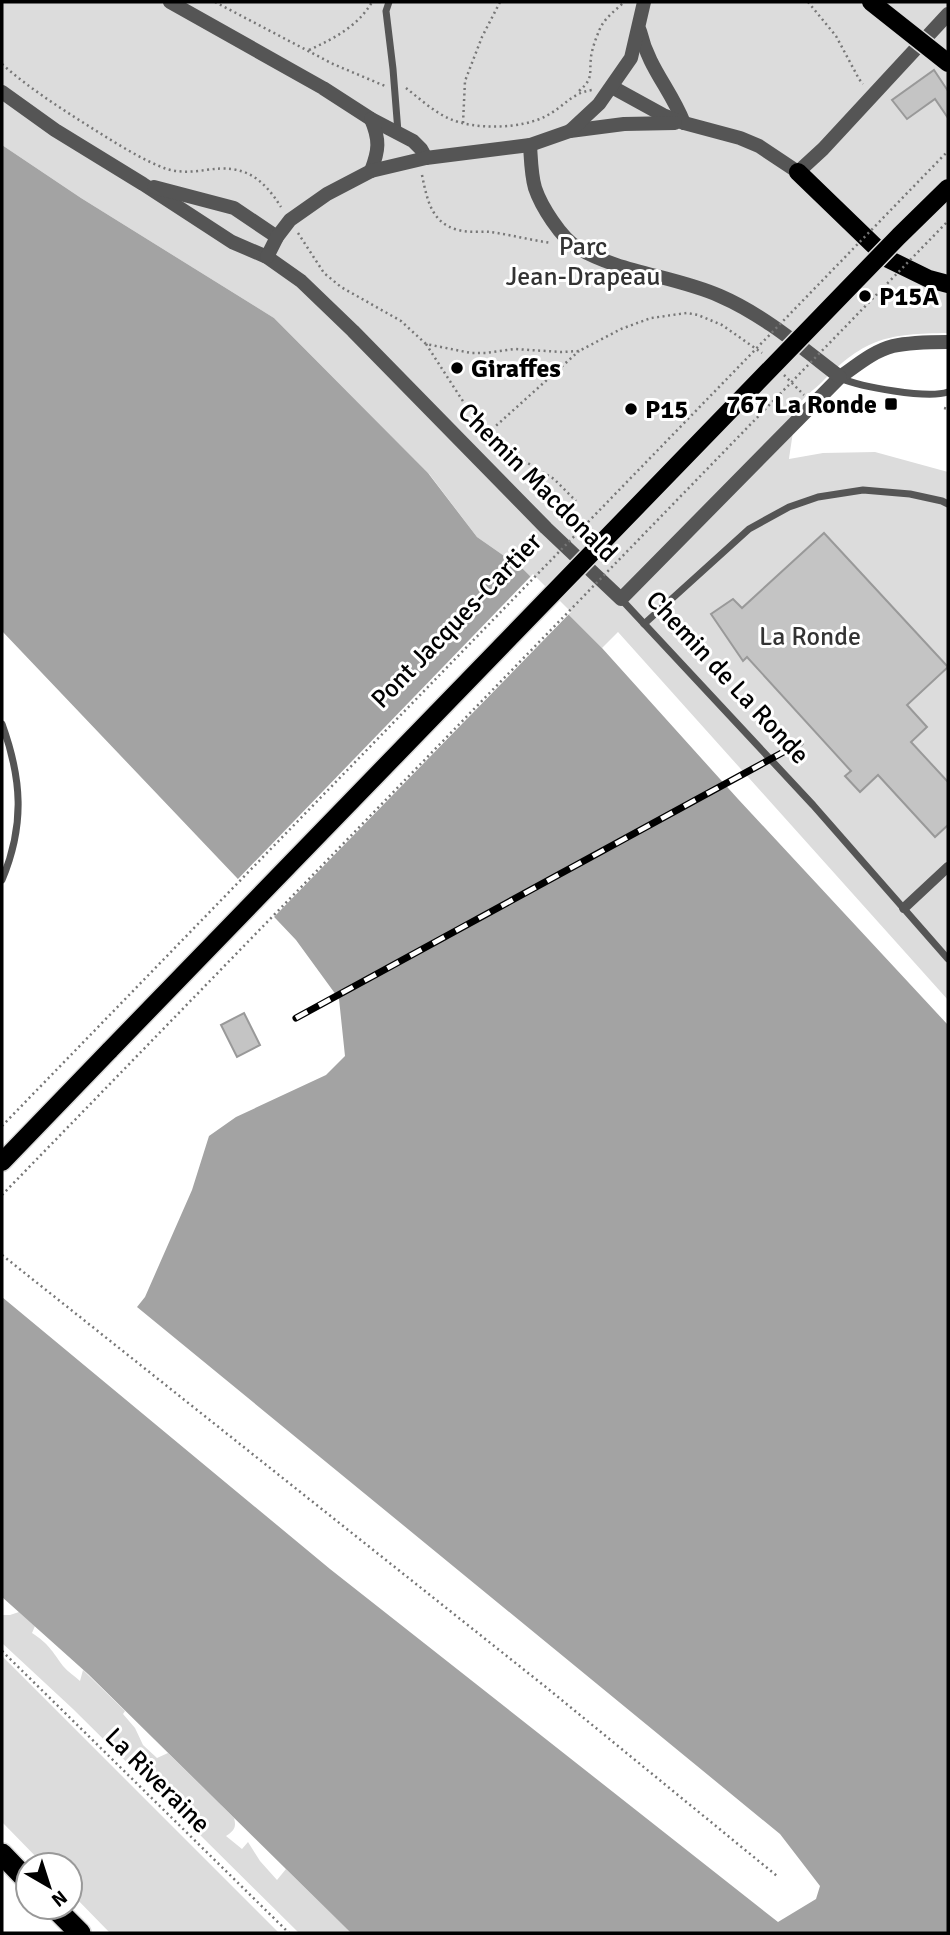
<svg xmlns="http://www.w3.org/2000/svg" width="950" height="1935" font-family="Signika,sans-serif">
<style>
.green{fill:#dcdcdc}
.water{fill:#a3a3a3}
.pier{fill:#fff}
.building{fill:#c4c4c4;stroke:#999;stroke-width:2}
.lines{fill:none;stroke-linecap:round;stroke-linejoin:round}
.primary-casing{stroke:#dbdbdb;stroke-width:21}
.motorway-casing{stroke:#dbdbdb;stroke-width:24}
.path{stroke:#777;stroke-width:2.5;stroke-dasharray:2 3.5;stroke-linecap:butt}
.service{stroke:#555;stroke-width:7}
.pedestrian{stroke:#555;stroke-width:10}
.minor{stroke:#555;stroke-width:14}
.primary{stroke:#000;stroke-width:18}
.motorway{stroke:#000;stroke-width:21}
.rail-casing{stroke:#000;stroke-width:7}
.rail{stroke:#fff;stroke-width:4.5;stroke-dasharray:13;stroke-linecap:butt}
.primary-bridge-casing{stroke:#dbdbdb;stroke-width:21;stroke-linecap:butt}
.path-bridge{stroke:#777;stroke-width:2.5;stroke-dasharray:2 3.5;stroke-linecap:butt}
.primary-bridge{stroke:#000;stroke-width:18}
.poi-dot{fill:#000;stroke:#fff;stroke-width:2.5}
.labels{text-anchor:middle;stroke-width:6;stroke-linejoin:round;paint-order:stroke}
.park-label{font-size:26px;fill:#333;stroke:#fff}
.poi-label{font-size:26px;font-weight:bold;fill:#000;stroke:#fff;text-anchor:start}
.street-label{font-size:26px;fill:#000;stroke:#fff}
</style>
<rect width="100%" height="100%" fill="#fff"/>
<g class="green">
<path d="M2,2H948V333C888,334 866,337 822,382C815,389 803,397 799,405C795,416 791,446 789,459L823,453L875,452L948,472V1000L618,632L602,648L523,569L477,537L430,475L274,318L81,198L2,145Z"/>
<path d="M19,1612L35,1626L32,1633C49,1644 52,1651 63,1666C68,1672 75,1676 80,1681L83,1670L125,1711L123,1714L135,1728L143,1745L157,1758L168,1753L234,1818C237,1828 233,1831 226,1836L242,1849L248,1842L260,1861L277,1880L286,1869L351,1933H299L73,1709L2,1643V1615H10Z"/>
<polygon points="2,1656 279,1933 110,1933 70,1892 70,1865 44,1865 2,1822"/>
</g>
<polygon class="water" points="2,145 81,198 274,318 428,473 477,537 523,569 602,648 738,799 948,1025 948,1933 351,1933 88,1674 2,1597 2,1297 330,1569 778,1922 816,1899 820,1886 780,1834 137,1307 145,1297 192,1190 209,1136 236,1117 326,1075 345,1056 339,999 296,940 2,631"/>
<polygon class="pier" points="533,574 571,612 272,919 236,881"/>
<g class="building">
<polygon points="934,70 948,91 948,118 935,99 907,119 892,100"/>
<polygon points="824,533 948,667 907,705 927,727 911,742 948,782 948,825 935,837 878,775 860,792 845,776 851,771 747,657 743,661 711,614 733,599 742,608"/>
<polygon points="244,1013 260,1045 237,1057 221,1025"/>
</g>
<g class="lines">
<defs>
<g id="primary">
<polyline points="798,172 888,259 929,279 948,284"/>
<polyline points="2,1162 110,1050"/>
</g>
<g id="motorway">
<polyline points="2,1854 28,1881"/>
<polyline points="54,1907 80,1933"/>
</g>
</defs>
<use href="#primary" class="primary-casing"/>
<use href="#motorway" class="motorway-casing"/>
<g class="path">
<polyline points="215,2 333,64 385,86"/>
<polyline points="808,2 836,36 859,79 863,84"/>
<path d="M309,50C335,38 358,26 372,2"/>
<path d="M2,64C31,90 65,111 98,132C119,145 141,159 164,168C177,173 193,172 206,170C244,164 262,177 281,207"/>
<path d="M406,88C420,99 434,112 450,119C475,130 522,129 546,116C564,107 571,93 592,90"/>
<path d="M579,91C594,78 589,74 591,57C592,49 596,38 599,31C604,18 615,11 624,2"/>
<polyline points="463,123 465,81 482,37 500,2"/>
<path d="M422,175C427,199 431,223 458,230C469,233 481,231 491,232C511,235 531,240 551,243"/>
<polyline points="298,233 324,273 341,287 401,321 426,344 471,353 486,353 515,349 561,352 579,351 621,329 651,318 687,313 698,315 722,325 762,353"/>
<polyline points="426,344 468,409 501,447 554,479 576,501"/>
<polyline points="784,375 804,395"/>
<polyline points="944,408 948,409"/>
<polyline points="488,433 579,351"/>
<polyline points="2,1255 547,1688 777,1876"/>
<polyline points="2,1651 289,1933"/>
</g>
<g class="service">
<polyline points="389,2 386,11 393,69 398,132"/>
<path d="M840,378C861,387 927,399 948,392"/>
<polyline points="621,599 813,805 948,959"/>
<polyline points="644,624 749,529 789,507 818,497 863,490 910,494 942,501 948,504"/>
<path d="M2,724C22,779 25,825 2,880"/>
</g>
<polyline class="pedestrian" points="904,908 948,867"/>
<g class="minor">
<polyline points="170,2 323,88 371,119 413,141 421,149 426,158"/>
<path d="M640,31C649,69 670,88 684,123"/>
<polyline points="612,87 663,115 684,123 740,138 759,146 798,172 823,149 948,14"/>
<path d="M2,92L55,130L143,184L232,242L267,257L301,281L353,331L546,528L621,599L840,377C856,366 873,351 893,346C911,342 930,342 948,342"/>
<path d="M371,119C380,140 379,150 371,171"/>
<polyline points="570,131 624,124 675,123"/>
<path d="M530,145C531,159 531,174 535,188C541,206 561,238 578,248C620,273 675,276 720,296C764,315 802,348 840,377"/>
<polyline points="154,187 234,208 277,237"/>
<polyline points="267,257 277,237 290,220 327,194 371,171 426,158 530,145 570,131 599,104 631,58 644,2"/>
</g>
<use href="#primary" class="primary"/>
<use href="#motorway" class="motorway"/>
<defs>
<polyline id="rail" points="296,1018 800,743"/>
</defs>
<use href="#rail" class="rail-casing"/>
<use href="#rail" class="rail"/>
<defs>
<g id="primary-bridge">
<polyline points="871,2 948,63"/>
<polyline points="110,1050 899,236 948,188"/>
</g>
</defs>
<use href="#primary-bridge" class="primary-bridge-casing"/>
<g class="path-bridge">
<polyline points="2,1126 948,151"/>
<polyline points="2,1195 948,221"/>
</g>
<use href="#primary-bridge" class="primary-bridge"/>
</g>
<g class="poi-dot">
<circle cx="865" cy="296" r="7"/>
<circle cx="457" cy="368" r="7"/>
<rect x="884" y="397" width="14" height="14" rx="3.5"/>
<circle cx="631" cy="409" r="7"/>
</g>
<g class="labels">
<g class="park-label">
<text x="583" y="255">Parc<tspan x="583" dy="30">Jean-Drapeau</tspan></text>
<text x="810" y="645">La Ronde</text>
</g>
<g class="poi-label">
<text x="879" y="305">P15A</text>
<text x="471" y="377">Giraffes</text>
<text x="877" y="413" text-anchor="end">767 La Ronde</text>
<text x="645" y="418">P15</text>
</g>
<g class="street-label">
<text transform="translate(538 482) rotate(45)" y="9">Chemin Macdonald</text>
<text transform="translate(456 620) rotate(-46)" y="9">Pont Jacques-Cartier</text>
<text transform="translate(728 677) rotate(47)" y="9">Chemin de La Ronde</text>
<text transform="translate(158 1780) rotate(45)" y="9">La Riveraine</text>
</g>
</g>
<rect width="950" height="1935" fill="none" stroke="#000000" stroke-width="7"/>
<g transform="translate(49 1886) rotate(141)"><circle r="33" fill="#ffffff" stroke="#999999" stroke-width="2"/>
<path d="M0-5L12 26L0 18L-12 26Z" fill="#000000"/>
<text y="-10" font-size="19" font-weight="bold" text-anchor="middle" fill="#000000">N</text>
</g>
</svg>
